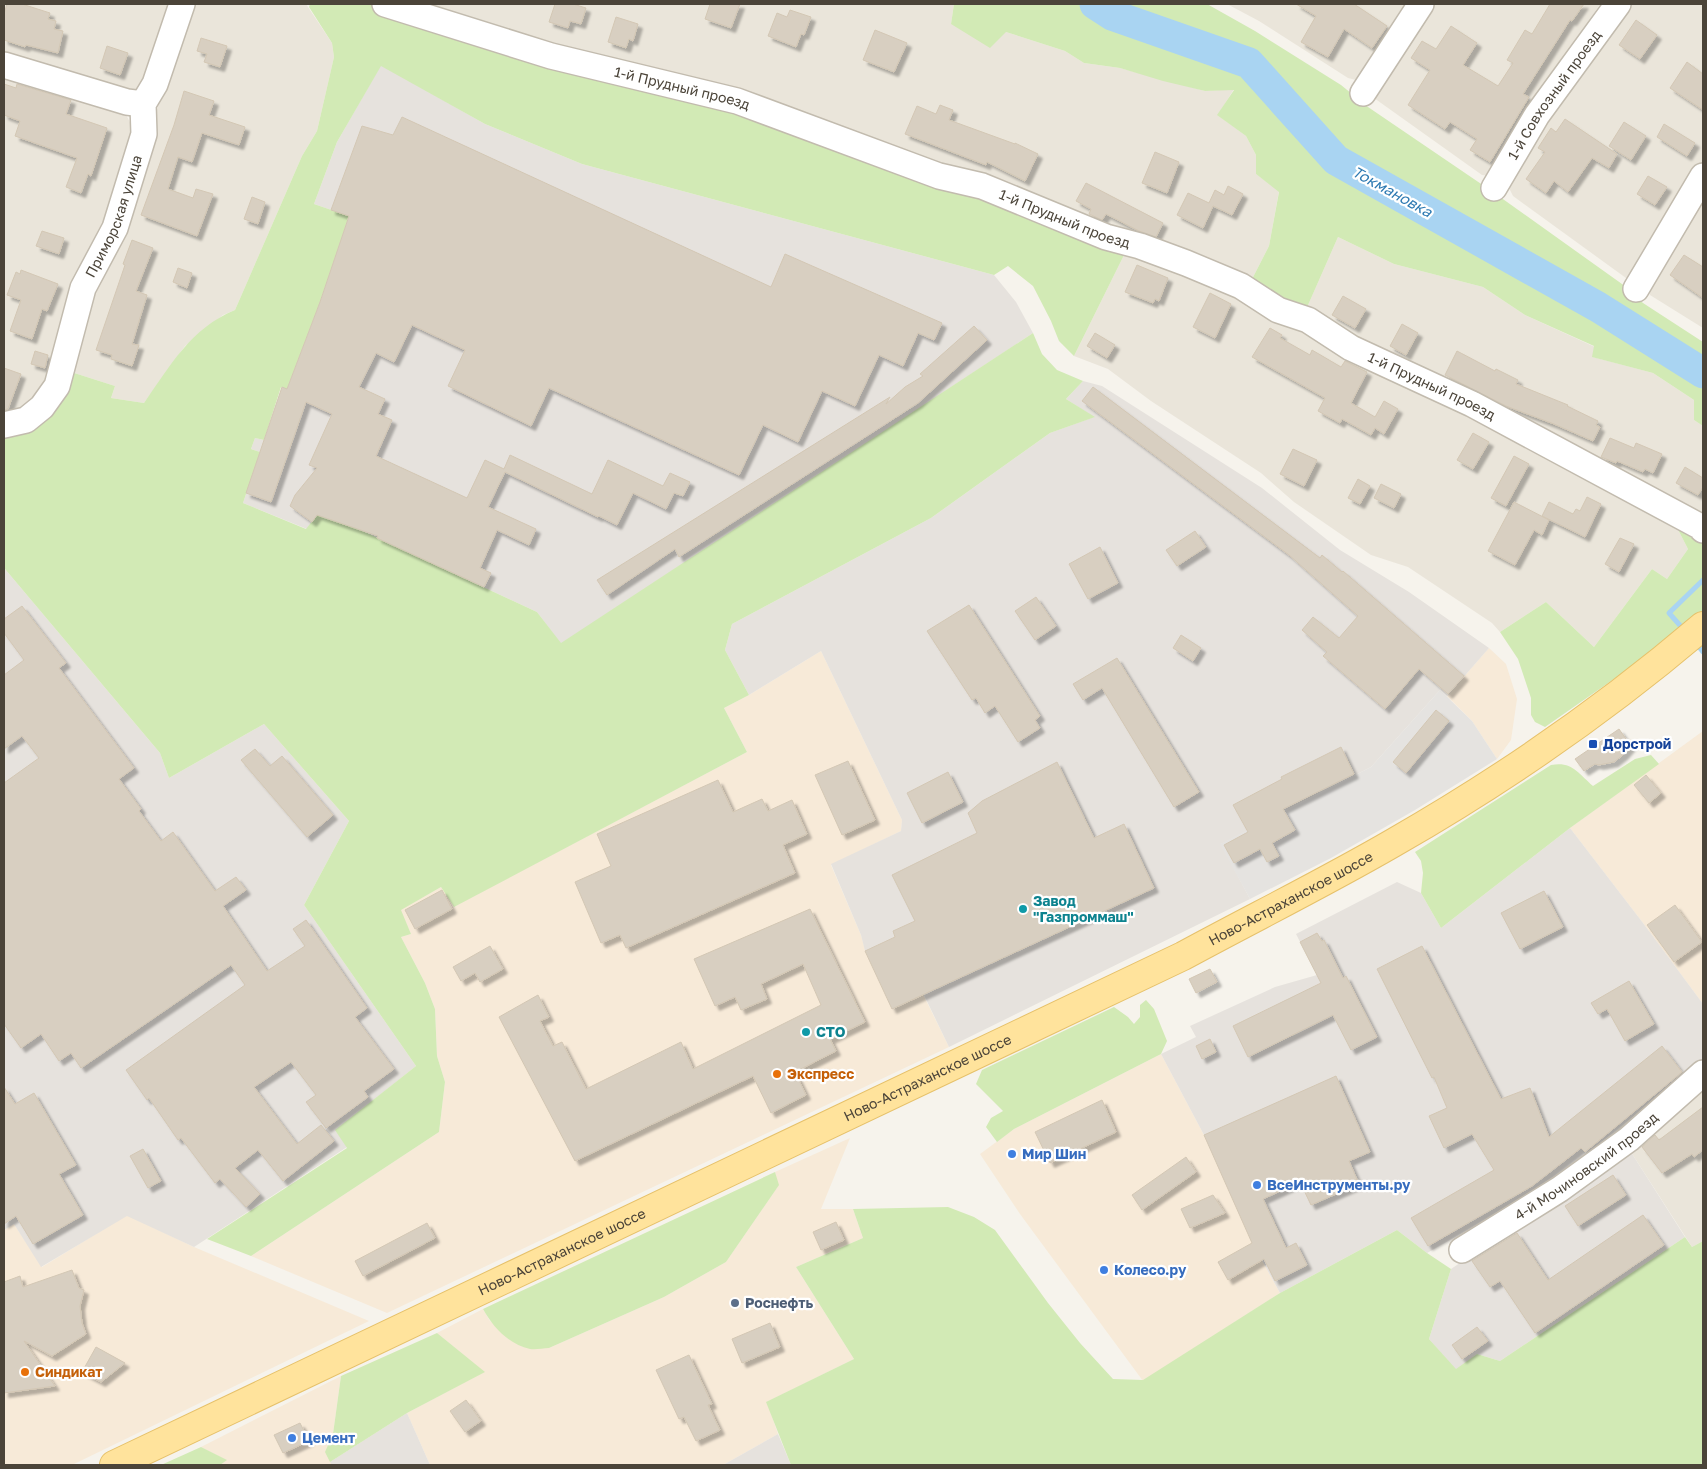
<svg xmlns="http://www.w3.org/2000/svg" width="1707" height="1469" font-family="'Golos Text',sans-serif">
<style>
.residential{fill:#eae5da}
.commercial{fill:#f7ead8}
.industrial{fill:#e6e2dd}
.green{fill:#d2eab5}
.parking{fill:#e5e3e0}
.lines{fill:none;stroke-linecap:round;stroke-linejoin:round}
.stream{stroke:#a9d4f2;stroke-width:5}
.river{stroke:#a9d4f2;stroke-width:31}
.building{fill:#d8cfc1;stroke:#d3c7b4;filter:url(#shadow)}
.minor-casing{stroke:#c2bbae;stroke-width:28}
.major-casing{stroke:#e6c16a;stroke-width:30}
.minor{stroke:#fff;stroke-width:25}
.major{stroke:#ffe39c;stroke-width:28}
.transit-dot{fill:#1a4fb4;stroke:#fff;stroke-width:2}
.culture-dot{fill:#0f9aa8;stroke:#fff;stroke-width:2}
.food-dot{fill:#e8710a;stroke:#fff;stroke-width:2}
.shop-dot{fill:#3f7fe0;stroke:#fff;stroke-width:2}
.service-dot{fill:#5c6f8a;stroke:#fff;stroke-width:2}
.labels{text-anchor:middle;stroke-width:4.5;stroke-linejoin:round;paint-order:stroke}
.street-label{font-size:14px;fill:#4b4439;stroke:#fff}
.transit-label{font-size:14px;font-weight:bold;fill:#164399;stroke:#fff;text-anchor:start}
.culture-label{font-size:14px;font-weight:bold;fill:#0d838f;stroke:#fff;text-anchor:start}
.food-label{font-size:14px;font-weight:bold;fill:#c56008;stroke:#fff;text-anchor:start}
.shop-label{font-size:14px;font-weight:bold;fill:#366cbe;stroke:#fff;text-anchor:start}
.service-label{font-size:14px;font-weight:bold;fill:#4e5e75;stroke:#fff;text-anchor:start}
.water-label{font-size:15px;font-style:italic;fill:#2e7ab2;stroke:#fff}
</style>
<defs>
<filter id="shadow"><feDropShadow dx="4.5" dy="4.5" stdDeviation="1" flood-color="#0004"/></filter>
</defs>
<rect width="100%" height="100%" fill="#f6f3ec"/>
<g class="residential">
<polygon points="4,4 175,4 149,80 136,92 4,56"/>
<polygon points="188,4 306,4 332,43 334,57 317,131 302,156 235,310 223,315 185,346 144,403 111,398 115,386 68,371 89,289 120,236"/>
<polygon points="403,4 954,4 951,24 1006,32 1065,51 1084,63 1120,68 1205,91 1234,89 1218,115 1246,136 1256,155 1256,174 1279,191 1269,246 1250,283"/>
<polygon points="1227,4 1415,4 1361,77 1356,80 1348,78 1259,21"/>
<polygon points="1430,4 1600,4 1528,115 1490,176 1482,175 1374,98"/>
<polygon points="1625,4 1703,4 1703,165 1636,279 1626,278 1513,196 1509,188 1543,117"/>
<polygon points="4,74 125,113 131,124 134,137 105,227 39,398 4,420"/>
<polygon points="1703,193 1703,328 1650,295 1648,288"/>
<polygon points="1338,237 1394,264 1483,287 1525,315 1595,347 1593,357 1653,373 1694,400 1694,420 1703,426 1703,521 1305,312"/>
<polygon points="1128,247 1183,268 1672,518 1688,549 1667,579 1652,569 1594,647 1546,602 1500,632 1492,623 1408,567 1371,555 1294,502 1261,473 1151,401 1108,369 1074,356"/>
<polygon points="1703,1089 1703,1241 1692,1247 1629,1149 1690,1102"/>
</g>
<g class="commercial">
<polygon points="1489,648 1506,664 1517,699 1511,740 1497,759 1472,721 1447,696"/>
<polygon points="821,651 902,820 901,831 831,865 861,935 865,950 895,937 949,1047 387,1313 251,1256 439,1132 445,1082 437,1056 435,1009 425,983 401,937 411,934 400,910 441,887 455,906 747,752 724,708 749,695"/>
<polygon points="1703,731 1703,1004 1643,923 1570,828"/>
<polygon points="1161,1054 1204,1135 1253,1244 1280,1293 1143,1381 1020,1214 980,1154 1014,1129"/>
<polygon points="850,1138 821,1209 853,1209 863,1238 796,1267 854,1359 767,1402 778,1434 723,1465 430,1465 407,1413 484,1372 437,1333 483,1309 490,1321 549,1348 664,1297 726,1262 778,1186 775,1172"/>
<polygon points="127,1215 194,1247 369,1321 72,1465 4,1465 4,1230 14,1224 42,1267"/>
<polygon points="341,1376 333,1434 326,1452 332,1465 220,1465 226,1460 201,1447"/>
</g>
<g class="industrial">
<polygon points="381,65 485,124 582,164 994,275 1016,302 1033,333 561,644 537,612 320,511 307,529 243,503 260,452 251,449 255,438 264,440 282,387 287,389 320,302 349,216 314,204 337,142"/>
<polygon points="1083,381 1102,386 1262,488 1340,550 1409,592 1489,648 1447,696 1440,690 1371,767 1221,844 1250,899 949,1047 896,937 865,951 861,935 831,864 901,831 902,820 821,651 749,695 725,650 732,624 931,518 1050,433 1094,417 1066,399"/>
<polygon points="5,569 160,753 169,778 264,724 349,821 304,905 416,1066 336,1130 347,1147 194,1247 127,1216 41,1267 14,1224 4,1230 4,570"/>
<polygon points="1570,828 1643,923 1703,1004 1703,1060 1548,1185 1427,1253 1397,1230 1280,1293 1253,1244 1204,1135 1161,1054 1196,1037 1190,1026 1275,987 1317,975 1296,934 1397,882 1421,893 1441,928"/>
<polygon points="1629,1149 1685,1237 1500,1361 1477,1354 1456,1370 1429,1339 1451,1269"/>
<polygon points="407,1413 430,1465 332,1465 330,1462"/>
<polygon points="778,1434 791,1465 723,1465"/>
</g>
<g class="green">
<path d="M310,4H369L436,27L732,109L965,187L1128,247L1074,356L1059,341L1051,321L1033,286L1008,266L994,275L582,164L485,124L381,66L337,142L314,204L349,216L320,302L287,389L281,387L264,440L255,438L251,449L260,452L243,503L306,529L320,511L537,612L561,643L1033,333L1042,354L1057,370L1083,381L1066,399L1095,417L1050,433L931,518L732,624L725,650L749,695L724,708L747,752L454,907L441,887L401,910L411,934L401,937L425,983L435,1009L437,1056L445,1082L439,1132L251,1256L207,1239L347,1148L335,1130L416,1066L304,905L349,821L264,724L169,778L160,753L5,569L4,570V432L68,371L115,386L111,398L144,403C170,366 191,328 235,310L302,156L317,131L334,57L332,43L309,7Z"/>
<polygon points="954,4 1207,4 1255,31 1341,85 1368,107 1493,192 1622,284 1643,303 1703,342 1703,426 1694,420 1694,400 1653,373 1592,357 1594,346 1525,315 1483,287 1394,264 1338,237 1305,312 1250,283 1269,246 1279,192 1256,174 1256,155 1246,136 1217,115 1234,90 1205,91 1163,81 1120,68 1084,63 1065,51 1006,32 990,48 951,24"/>
<polygon points="1672,518 1703,539 1703,612 1634,665 1545,727 1535,722 1531,715 1531,698 1518,659 1500,632 1546,602 1594,647 1652,569 1667,579 1688,549"/>
<path d="M1651,755L1659,764L1570,828L1441,928L1421,893L1423,873L1421,861L1415,852L1551,765C1572,761 1578,773 1593,786L1635,759Z"/>
<polygon points="1146,1000 1154,1009 1167,1041 1161,1054 1014,1129 997,1142 986,1127 991,1118 1003,1111 976,1084 982,1070 1114,1007 1128,1017 1134,1024 1140,1017 1140,1005"/>
<path d="M775,1172L779,1185L726,1262L664,1297L549,1348C543,1348 536,1350 530,1349C508,1344 493,1327 483,1309Z"/>
<polygon points="948,1207 974,1217 995,1230 1048,1303 1080,1343 1113,1379 1143,1380 1280,1293 1397,1230 1427,1253 1451,1269 1429,1339 1456,1369 1477,1354 1500,1361 1685,1237 1692,1247 1703,1241 1703,1465 791,1465 766,1402 854,1359 796,1267 863,1238 853,1209"/>
<polygon points="437,1333 485,1372 407,1413 330,1462 325,1452 333,1434 341,1376"/>
<polygon points="201,1447 227,1460 220,1465 161,1465"/>
</g>
<polygon class="parking" points="1440,690 1472,721 1497,759 1415,810 1331,858 1250,899 1220,844 1371,767"/>
<g class="lines">
<g class="stream">
<polyline points="1685,631 1669,613 1703,580"/>
<polyline points="1696,643 1703,652"/>
</g>
<polyline class="river" points="1095,4 1112,15 1249,63 1336,160 1598,307 1703,373"/>
</g>
<g class="building">
<polygon points="7,4 22,4 50,13 48,19 56,21 54,29 63,31 58,53 26,45 25,47 4,40 4,14"/>
<polygon points="555,4 573,4 586,8 581,24 570,21 568,28 549,22"/>
<polygon points="710,4 740,4 731,28 705,19"/>
<polygon points="1296,4 1354,4 1387,26 1372,48 1344,29 1328,57 1301,42 1316,16"/>
<polygon points="1550,4 1584,4 1572,21 1570,20 1523,94 1529,97 1490,162 1470,150 1477,139 1450,122 1445,129 1408,105 1430,70 1411,58 1422,41 1436,49 1451,26 1477,43 1463,65 1498,86 1513,63 1507,60 1525,30 1532,34"/>
<polygon points="790,10 811,17 804,35 801,34 796,47 768,36 777,13 787,17"/>
<polygon points="616,17 638,24 633,41 629,39 626,48 608,42"/>
<polygon points="1636,20 1657,35 1640,59 1619,45"/>
<polygon points="875,30 907,43 894,72 863,60"/>
<polygon points="201,38 227,46 220,67 204,62 207,54 197,51"/>
<polygon points="107,46 128,53 120,75 100,68"/>
<polygon points="1687,62 1703,74 1703,110 1670,88"/>
<polygon points="4,84 16,88 17,84 71,100 66,114 107,128 91,176 88,174 81,193 66,187 77,158 15,136 20,121 4,115"/>
<polygon points="184,91 214,101 209,115 245,127 239,145 202,133 192,162 178,157 168,189 193,198 196,189 213,194 197,236 141,215 174,125"/>
<polygon points="940,105 953,110 949,120 1015,144 1015,143 1038,154 1025,181 987,162 986,165 905,134 917,106 936,114"/>
<polygon points="402,117 771,287 785,254 942,323 934,340 918,333 903,366 879,355 855,406 822,391 798,442 763,425 739,475 549,388 531,426 448,386 465,350 412,325 394,362 376,353 359,387 385,399 378,414 392,420 376,456 467,498 485,460 504,469 510,455 592,494 608,460 663,486 670,473 690,482 683,496 674,493 666,509 633,493 617,525 599,516 598,517 505,472 488,507 536,529 529,545 497,530 480,568 491,573 484,587 377,538 378,536 317,515 312,522 290,506 295,495 317,468 309,465 332,414 306,402 271,502 246,493 282,387 287,389 320,302 349,216 331,210 362,126 393,135"/>
<polygon points="1565,119 1617,154 1609,168 1592,158 1568,192 1554,181 1546,193 1526,179 1545,152 1538,148 1551,128 1556,132"/>
<polygon points="1624,122 1646,136 1631,160 1609,146"/>
<polygon points="1664,124 1695,143 1687,156 1657,137"/>
<polygon points="1155,152 1179,162 1167,193 1142,183"/>
<polygon points="1648,176 1667,187 1655,205 1637,194"/>
<polygon points="1086,183 1163,223 1156,237 1139,231 1106,214 1102,220 1089,214 1091,209 1076,201"/>
<polygon points="1228,186 1243,194 1232,215 1213,206 1203,228 1177,215 1188,193 1209,203 1215,190 1224,195"/>
<polygon points="252,197 265,202 258,224 244,219"/>
<polygon points="42,231 64,238 59,254 36,246"/>
<polygon points="132,240 153,248 136,291 147,295 132,344 139,345 132,366 111,359 112,355 96,350 125,265 123,264"/>
<polygon points="1684,255 1703,267 1703,298 1670,275"/>
<polygon points="1137,265 1168,278 1159,301 1155,299 1153,303 1125,292"/>
<polygon points="178,268 192,273 187,288 173,282"/>
<polygon points="21,270 58,284 47,311 42,309 32,339 10,331 21,300 7,295 16,272 20,274"/>
<polygon points="1210,293 1231,304 1215,338 1193,327"/>
<polygon points="1343,296 1366,309 1355,328 1332,315"/>
<polygon points="1402,324 1418,333 1406,355 1390,346"/>
<polygon points="974,326 987,340 918,403 679,557 675,549 607,595 597,580 890,397 886,404 905,387 923,376 920,374"/>
<polygon points="1270,328 1282,335 1280,338 1310,355 1312,350 1341,367 1345,361 1367,372 1351,403 1375,417 1384,401 1398,409 1384,434 1375,428 1371,435 1342,419 1340,423 1318,411 1325,398 1252,357"/>
<polygon points="1095,333 1115,345 1107,358 1087,346"/>
<polygon points="35,351 48,355 45,368 31,364"/>
<polygon points="1457,351 1495,371 1496,369 1518,380 1516,384 1568,405 1567,406 1598,421 1596,425 1600,427 1593,441 1554,424 1506,406 1445,375"/>
<polygon points="4,368 21,374 8,409 4,410"/>
<polygon points="1093,387 1320,558 1322,555 1342,572 1343,571 1464,676 1448,694 1419,669 1385,709 1323,656 1327,652 1302,630 1313,617 1339,638 1358,616 1289,555 1082,401"/>
<polygon points="1473,433 1489,442 1473,469 1457,460"/>
<polygon points="1610,438 1634,448 1636,443 1662,454 1653,473 1645,469 1643,472 1617,461 1616,463 1601,457"/>
<polygon points="1293,449 1317,460 1304,486 1280,474"/>
<polygon points="1514,456 1529,464 1506,506 1491,498"/>
<polygon points="1685,467 1703,478 1703,487 1698,495 1676,483"/>
<polygon points="1358,479 1370,486 1360,504 1348,498"/>
<polygon points="1381,484 1401,494 1394,508 1374,498"/>
<polygon points="1587,497 1601,504 1585,537 1542,516 1549,502 1573,514 1576,509 1580,511"/>
<polygon points="1514,502 1549,520 1542,535 1534,530 1515,565 1488,551"/>
<polygon points="1195,531 1206,547 1177,566 1166,550"/>
<polygon points="1620,538 1634,544 1619,572 1605,564"/>
<polygon points="1100,547 1118,583 1088,599 1069,564"/>
<polygon points="1036,597 1056,626 1035,640 1015,611"/>
<polygon points="969,605 1040,716 1035,720 1040,728 1018,742 995,706 985,713 976,698 972,700 927,631"/>
<polygon points="22,606 66,663 59,668 134,768 119,779 141,809 139,811 161,841 173,832 215,891 236,877 246,890 223,906 267,971 305,946 293,929 306,920 367,1008 355,1017 394,1069 364,1091 368,1097 326,1128 306,1102 316,1095 291,1062 254,1087 297,1144 321,1125 334,1141 283,1181 258,1150 235,1168 260,1194 246,1207 220,1179 215,1183 181,1138 178,1140 149,1098 147,1100 126,1070 245,985 231,965 81,1068 71,1053 59,1061 41,1034 21,1048 4,1024 4,783 39,758 22,736 4,749 4,675 24,660 4,633 4,619"/>
<polygon points="1181,635 1201,648 1193,661 1173,648"/>
<polygon points="1117,658 1199,792 1174,807 1102,688 1083,700 1073,684"/>
<polygon points="1436,710 1449,721 1406,773 1393,762"/>
<polygon points="1619,729 1631,746 1623,755 1614,762 1599,765 1595,764 1584,771 1575,759"/>
<polygon points="1341,747 1354,774 1283,809 1295,830 1272,843 1279,856 1267,862 1260,849 1234,863 1224,845 1248,832 1233,805 1282,779 1281,777"/>
<polygon points="255,749 270,766 282,756 333,815 307,837 241,760"/>
<polygon points="848,761 875,820 842,835 815,775"/>
<polygon points="1057,762 1094,838 1124,824 1154,888 892,1009 865,951 895,937 893,931 915,921 892,875 977,833 968,813 982,801"/>
<polygon points="948,772 963,802 922,823 907,793"/>
<polygon points="1646,775 1661,793 1649,803 1634,785"/>
<polygon points="718,780 733,812 762,799 768,811 792,800 807,834 783,845 795,873 626,948 620,935 601,943 575,882 611,866 597,834"/>
<polygon points="442,890 452,909 415,929 405,910"/>
<polygon points="1544,891 1563,927 1520,949 1501,913"/>
<polygon points="1675,905 1702,942 1674,962 1647,925"/>
<polygon points="810,909 865,1022 830,1039 836,1051 795,1072 806,1095 771,1113 753,1076 575,1161 499,1017 538,995 549,1017 540,1021 553,1046 562,1042 586,1089 681,1042 693,1069 821,1005 803,964 761,984 767,999 741,1010 735,997 715,1006 694,959"/>
<polygon points="1317,933 1322,941 1324,940 1343,978 1346,976 1377,1037 1351,1050 1333,1015 1248,1057 1233,1026 1321,983 1300,942"/>
<polygon points="490,946 503,969 480,982 475,973 461,981 453,967"/>
<polygon points="1422,946 1501,1099 1530,1088 1549,1137 1662,1046 1682,1072 1585,1152 1581,1148 1532,1186 1428,1246 1411,1218 1494,1170 1472,1134 1444,1148 1429,1116 1447,1108 1434,1077 1432,1078 1377,969"/>
<polygon points="1210,969 1217,982 1196,993 1189,979"/>
<polygon points="1629,981 1654,1024 1625,1041 1607,1009 1598,1014 1591,1003"/>
<polygon points="1210,1039 1216,1052 1202,1059 1196,1046"/>
<polygon points="1336,1076 1370,1152 1349,1161 1359,1184 1311,1205 1300,1182 1263,1199 1286,1248 1296,1243 1307,1265 1275,1281 1264,1259 1228,1280 1218,1262 1252,1243 1204,1135"/>
<polygon points="4,1087 15,1104 34,1093 76,1165 59,1174 83,1215 33,1244 16,1216 4,1224"/>
<polygon points="1102,1100 1116,1132 1050,1163 1035,1132"/>
<polygon points="1703,1107 1703,1150 1694,1157 1692,1154 1662,1173 1642,1147 1655,1135 1659,1140"/>
<polygon points="143,1149 161,1181 148,1188 130,1156"/>
<polygon points="1186,1157 1196,1172 1142,1210 1132,1195"/>
<polygon points="1613,1175 1626,1195 1578,1226 1565,1206"/>
<polygon points="1213,1195 1225,1213 1190,1228 1181,1209"/>
<polygon points="1643,1215 1664,1245 1535,1333 1500,1281 1490,1287 1472,1261 1517,1233 1548,1280"/>
<polygon points="836,1222 844,1240 821,1250 813,1232"/>
<polygon points="427,1223 435,1238 363,1276 355,1261"/>
<polygon points="72,1270 79,1288 84,1290 80,1306 82,1323 86,1334 52,1356 24,1341 55,1386 4,1393 4,1282 20,1276 23,1287"/>
<polygon points="770,1323 780,1347 742,1363 732,1339"/>
<polygon points="1477,1327 1488,1341 1462,1359 1452,1345"/>
<polygon points="96,1347 125,1363 101,1382 82,1372"/>
<polygon points="689,1355 712,1404 708,1405 720,1430 696,1441 684,1417 679,1419 656,1370"/>
<polygon points="466,1400 481,1421 465,1432 450,1411"/>
<polygon points="300,1423 309,1441 283,1453 274,1435"/>
</g>
<g class="lines">
<defs>
<g id="minor">
<path id="s1" d="M385,4L551,56L737,101L939,176L982,186L1106,237L1140,246L1186,263L1241,286L1278,310L1308,320L1351,348L1472,404L1699,526L1703,530"/>
<polyline points="4,65 127,102 143,104"/>
<polyline points="1363,93 1421,4"/>
<path id="s2" d="M1494,188L1537,115L1618,4"/>
<polyline points="1636,289 1703,176"/>
<path id="s3" d="M4,425L26,420L42,407L57,386L83,288L115,228L144,134L143,104L155,84L182,4"/>
<path id="s4" d="M1462,1250L1560,1189L1629,1139L1703,1073"/>
</g>
<g id="major">
<path id="s5" d="M114,1465L1183,956C1253,918 1324,883 1393,843C1503,780 1607,708 1703,626"/>
</g>
</defs>
<use href="#minor" class="minor-casing"/>
<use href="#major" class="major-casing"/>
<use href="#minor" class="minor"/>
<use href="#major" class="major"/>
</g>
<rect class="transit-dot" x="1588" y="739" width="10" height="10" rx="2.5"/>
<g class="culture-dot">
<circle cx="1023" cy="909" r="5"/>
<circle cx="806" cy="1032" r="5"/>
</g>
<g class="food-dot">
<circle cx="777" cy="1074" r="5"/>
<circle cx="25" cy="1372" r="5"/>
</g>
<g class="shop-dot">
<circle cx="1012" cy="1154" r="5"/>
<circle cx="1257" cy="1185" r="5"/>
<circle cx="1104" cy="1270" r="5"/>
<circle cx="292" cy="1438" r="5"/>
</g>
<circle class="service-dot" cx="735" cy="1303" r="5"/>
<g class="labels">
<g class="street-label">
<text dy="5" stroke="none"><textPath href="#s1" startOffset="309">1-й Прудный проезд</textPath></text>
<text dy="5" stroke="none"><textPath href="#s2" startOffset="111">1-й Совхозный проезд</textPath></text>
<text dy="5" stroke="none"><textPath href="#s3" startOffset="249">Приморская улица</textPath></text>
<text dy="5" stroke="none"><textPath href="#s1" startOffset="714">1-й Прудный проезд</textPath></text>
<text dy="5" stroke="none"><textPath href="#s1" startOffset="1119">1-й Прудный проезд</textPath></text>
<text dy="5" stroke="none"><textPath href="#s5" startOffset="1306">Ново-Астраханское шоссе</textPath></text>
<text dy="5" stroke="none"><textPath href="#s5" startOffset="901">Ново-Астраханское шоссе</textPath></text>
<text dy="5" stroke="none"><textPath href="#s4" startOffset="150">4-й Мочиновский проезд</textPath></text>
<text dy="5" stroke="none"><textPath href="#s5" startOffset="496">Ново-Астраханское шоссе</textPath></text>
</g>
<g class="transit-label">
<text x="1603" y="749">Дорстрой</text>
</g>
<g class="culture-label">
<text x="1033" y="906">Завод<tspan x="1033" dy="16">"Газпроммаш"</tspan></text>
<text x="816" y="1037">СТО</text>
</g>
<g class="food-label">
<text x="787" y="1079">Экспресс</text>
<text x="35" y="1377">Синдикат</text>
</g>
<g class="shop-label">
<text x="1022" y="1159">Мир Шин</text>
<text x="1267" y="1190">ВсеИнструменты.ру</text>
<text x="1114" y="1275">Колесо.ру</text>
<text x="302" y="1443">Цемент</text>
</g>
<g class="service-label">
<text x="745" y="1308">Роснефть</text>
</g>
<g class="water-label">
<text transform="translate(1392 192) rotate(29)" y="5">Токмановка</text>
</g>
</g>
<rect width="1707" height="1469" fill="none" stroke="#4b4439" stroke-width="10"/>
</svg>
